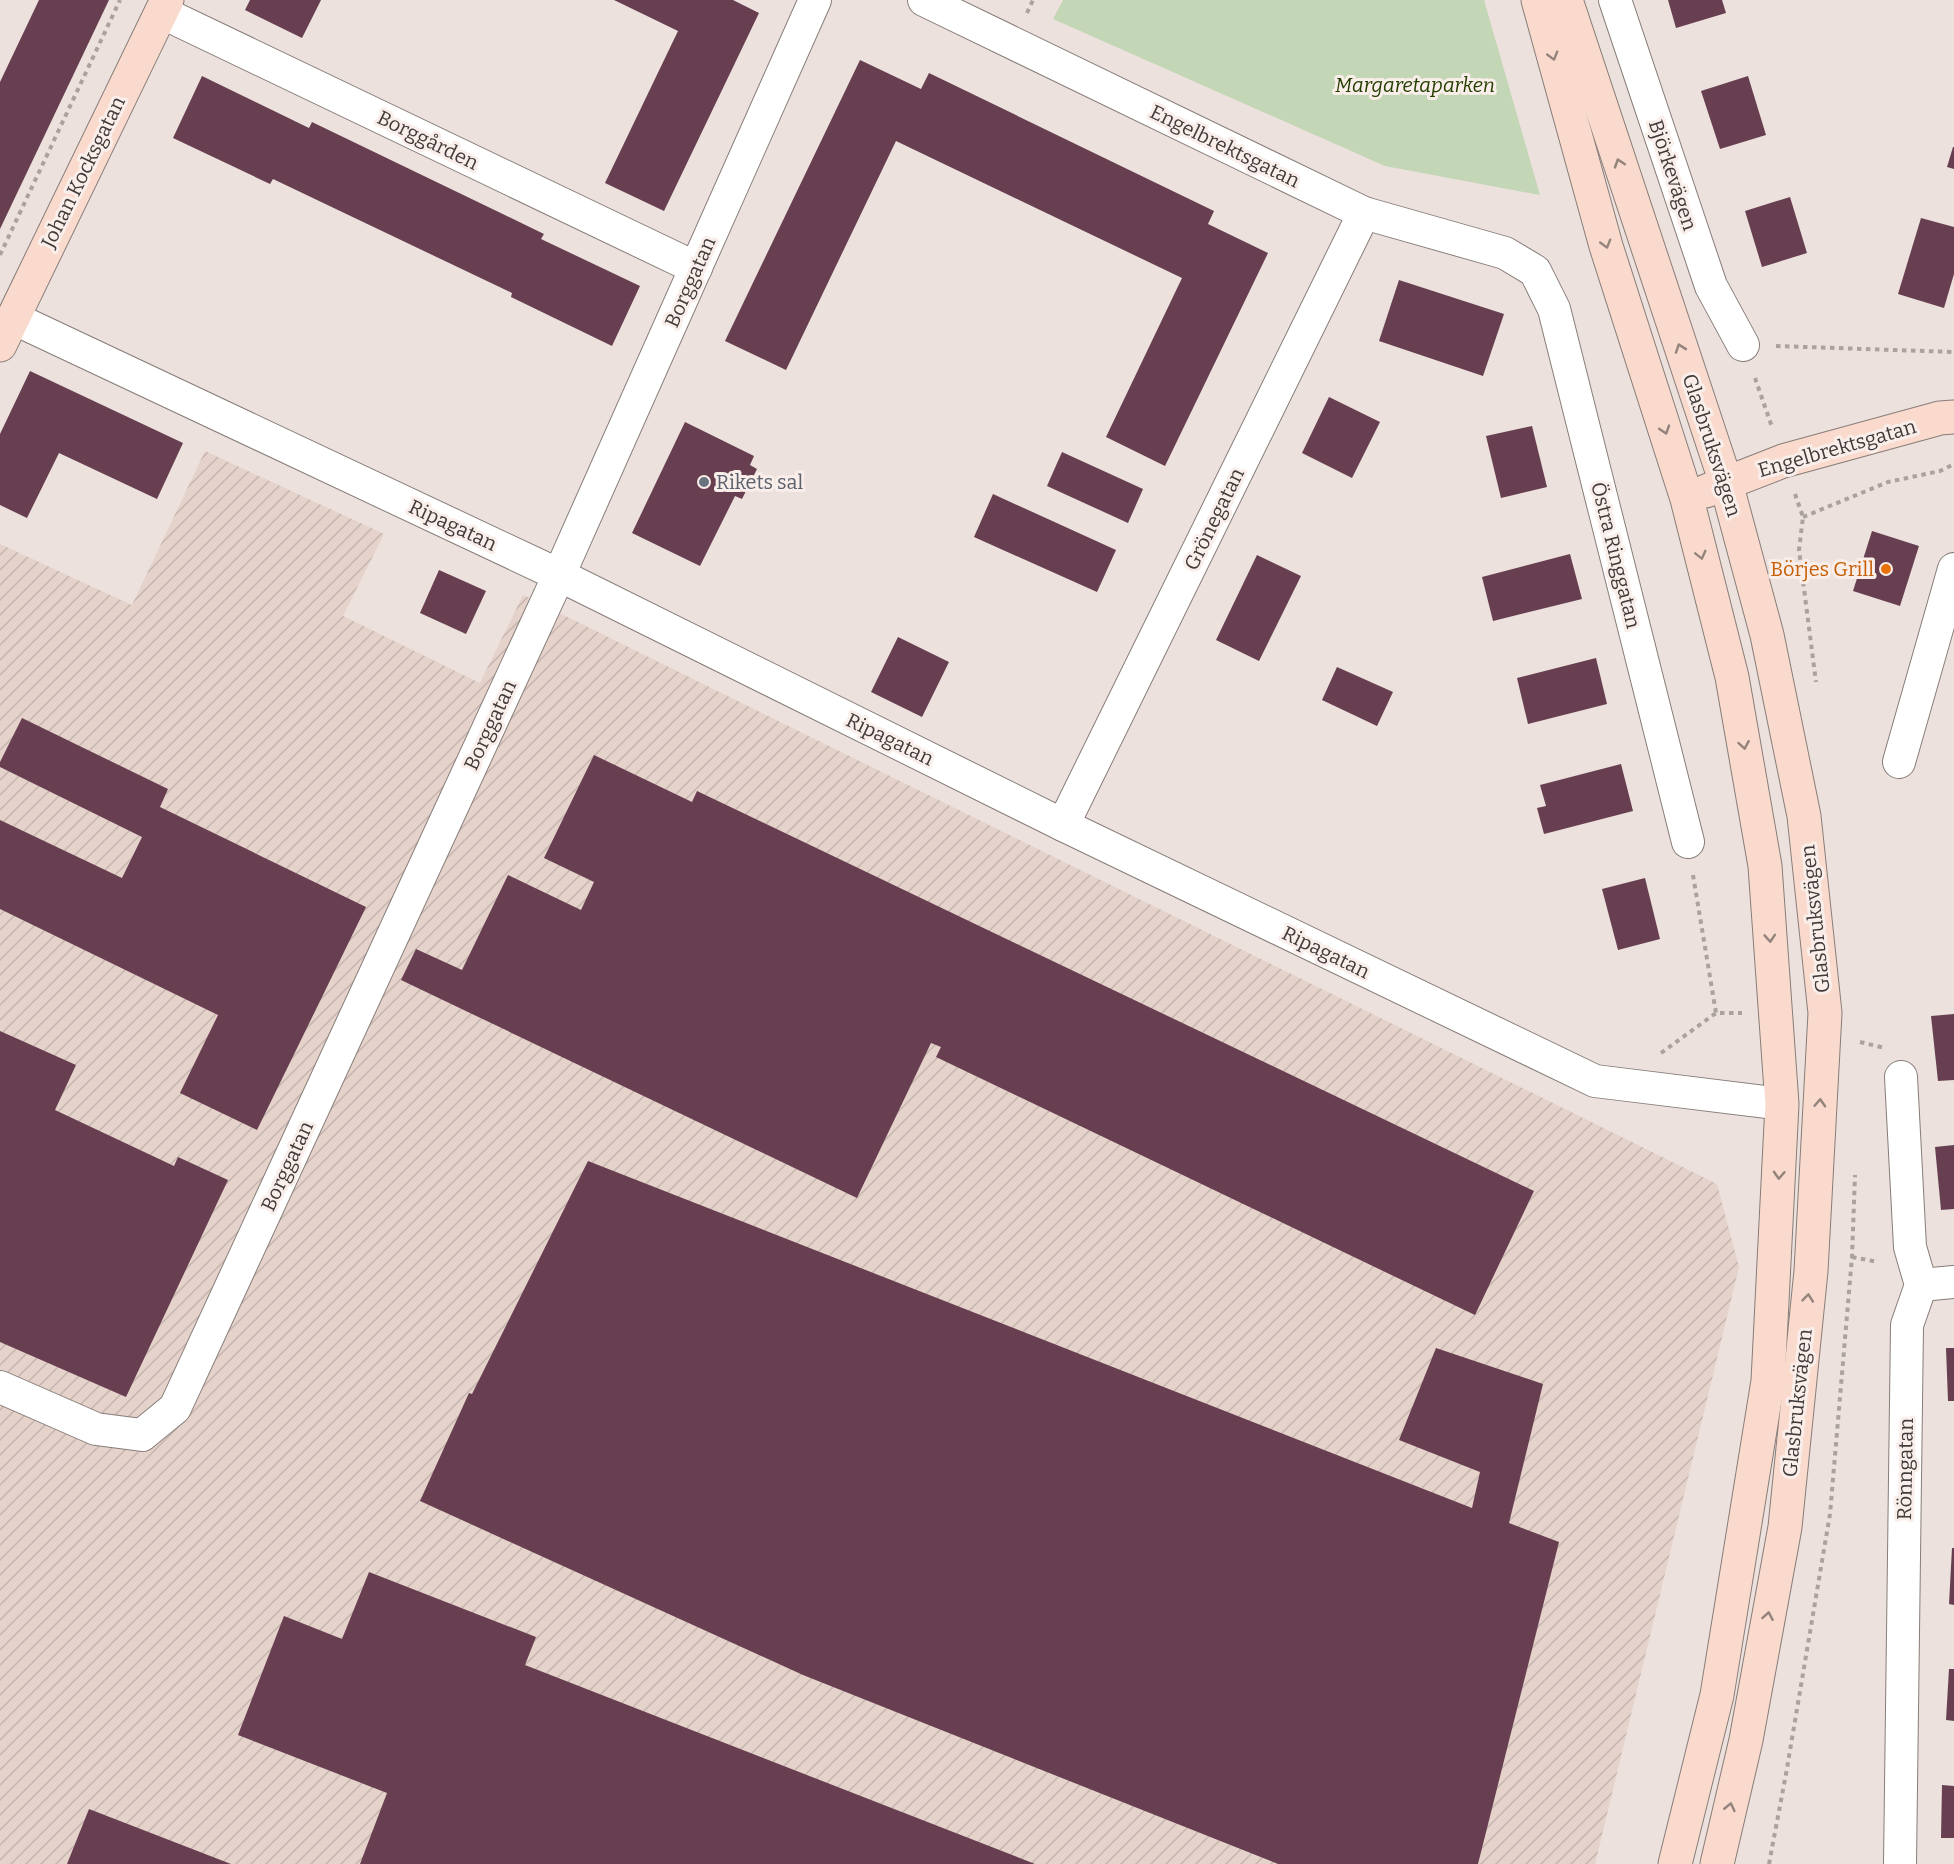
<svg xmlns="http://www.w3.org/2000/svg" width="1954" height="1864" font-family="Bitter,serif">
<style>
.industrial{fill:url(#industrial-furrows)}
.park{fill:#c3d6b5}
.building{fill:#673f50}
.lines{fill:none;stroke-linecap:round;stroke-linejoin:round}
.street-casing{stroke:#877d79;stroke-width:34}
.secondary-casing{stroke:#877d79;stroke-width:35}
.path{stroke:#aba29f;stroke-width:4;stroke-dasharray:4.5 4.5;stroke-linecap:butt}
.street{stroke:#fff;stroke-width:32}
.secondary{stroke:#f9dacc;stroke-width:33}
.oneway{stroke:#93837c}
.worship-dot{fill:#6b7280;stroke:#faeeea;stroke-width:2}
.food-dot{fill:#e8710a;stroke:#faeeea;stroke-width:2}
.labels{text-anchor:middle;stroke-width:6;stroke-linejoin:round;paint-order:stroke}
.park-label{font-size:20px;font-style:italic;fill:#243f00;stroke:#faeeea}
.street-label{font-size:20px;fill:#403b3a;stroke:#faeeea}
.worship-label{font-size:20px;fill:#5b616d;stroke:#faeeea;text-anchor:start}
.food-label{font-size:20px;fill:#c56008;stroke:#faeeea;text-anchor:end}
</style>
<defs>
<pattern id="industrial-furrows" width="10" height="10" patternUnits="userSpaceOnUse" patternTransform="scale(1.5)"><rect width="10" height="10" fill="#e5d2cb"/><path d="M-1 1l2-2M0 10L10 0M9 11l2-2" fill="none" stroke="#c6b5af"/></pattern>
</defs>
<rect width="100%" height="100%" fill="#ece1dd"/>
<polygon class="industrial" points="205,451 384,534 343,616 480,683 523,595 1717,1184 1739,1267 1595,1864 0,1864 0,544 132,605"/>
<polygon class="park" points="1063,0 1484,0 1540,195 1385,166 1053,19"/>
<g class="building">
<polygon points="39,0 109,0 0,229 0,82"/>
<polygon points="250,0 321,0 302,38 245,10"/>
<polygon points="614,0 733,0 759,13 664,211 605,183 678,31"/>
<polygon points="1668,0 1722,0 1726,13 1676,28"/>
<polygon points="860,60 921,89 929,73 1214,211 1208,224 1268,253 1165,466 1106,437 1182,278 896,141 786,370 725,341"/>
<polygon points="202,76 309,128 312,122 544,234 541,239 640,286 612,346 511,297 512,293 273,179 270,184 173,138"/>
<polygon points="1748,76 1766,135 1720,149 1701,91"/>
<polygon points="1953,147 1954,147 1954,169 1947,167"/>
<polygon points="1790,197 1807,253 1762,267 1745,211"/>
<polygon points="1921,218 1954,227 1954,274 1944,308 1898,294"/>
<polygon points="1399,280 1504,314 1483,376 1379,341"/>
<polygon points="30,371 183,443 157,499 59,453 27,518 0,505 0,434"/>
<polygon points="1329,397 1380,422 1352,478 1302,453"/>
<polygon points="685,422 754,456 750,465 757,469 742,499 735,496 700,566 632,533"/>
<polygon points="1532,426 1547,487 1501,498 1486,436"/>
<polygon points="1062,452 1143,489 1128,523 1047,486"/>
<polygon points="993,494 1116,550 1097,592 974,537"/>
<polygon points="1872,531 1919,546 1900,606 1853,591"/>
<polygon points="1570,554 1582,599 1493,621 1482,577"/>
<polygon points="1257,555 1301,576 1259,661 1216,640"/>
<polygon points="439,570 486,591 466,634 420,613"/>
<polygon points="898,637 949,662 922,717 871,692"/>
<polygon points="1596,658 1607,704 1528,724 1517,678"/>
<polygon points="1337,667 1393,692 1377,726 1322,700"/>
<polygon points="22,718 168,789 160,807 366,907 257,1130 180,1093 218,1015 0,909 0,820 122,878 142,837 0,767 0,762"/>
<polygon points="594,755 692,802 697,791 1534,1191 1475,1315 936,1057 941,1047 931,1043 857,1198 401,980 416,949 462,970 508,875 581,910 594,882 544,858"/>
<polygon points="1621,764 1633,811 1544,834 1537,808 1546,806 1540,785"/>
<polygon points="1645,878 1660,939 1618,950 1602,889"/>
<polygon points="1954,1014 1954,1080 1938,1081 1931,1016"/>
<polygon points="0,1031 76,1065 55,1110 174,1166 178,1157 228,1180 126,1397 0,1342"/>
<polygon points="1954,1145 1954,1209 1941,1210 1935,1147"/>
<polygon points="588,1161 1472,1508 1480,1472 1399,1440 1436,1348 1543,1384 1509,1523 1559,1542 1478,1864 1278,1864 803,1675 420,1501 469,1393 472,1394"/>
<polygon points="1946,1348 1954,1348 1954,1401 1948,1401"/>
<polygon points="1952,1548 1954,1548 1954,1605 1949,1604"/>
<polygon points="369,1572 536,1637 525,1665 1035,1864 360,1864 387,1793 238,1735 284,1616 342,1639"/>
<polygon points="1949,1669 1954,1669 1954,1721 1946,1720"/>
<polygon points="1942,1785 1954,1786 1954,1838 1941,1838"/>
<polygon points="89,1809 231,1864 67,1864"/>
</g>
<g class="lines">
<defs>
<g id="street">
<polyline points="924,0 1364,213 1505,253 1535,271 1554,309 1688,842"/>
<polyline points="1615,0 1711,286 1743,345"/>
<polyline points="161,12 696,268"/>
<polyline points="13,318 559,575 1063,825 1595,1081 1782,1104"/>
<polyline points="1899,762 1954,569"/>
<polyline points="1063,825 1364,213"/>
<polyline points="1921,1285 1954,1282"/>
<polyline points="0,1387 96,1429 142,1435 175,1408 559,575 815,0"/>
<polyline points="1900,1864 1907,1325 1921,1285 1910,1247 1901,1077"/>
</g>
<g id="secondary">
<polyline points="1538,0 1606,246 1687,499 1732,677 1765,866 1782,1104 1768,1381 1717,1695 1675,1864"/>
<polyline points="1566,0 1726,483 1767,635 1804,816 1825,1013 1811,1271 1785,1527 1746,1740 1717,1864"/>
<polyline points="0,345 167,0"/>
<polyline points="1706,491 1783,461 1940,418 1954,417"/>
</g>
</defs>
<use href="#street" class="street-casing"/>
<use href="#secondary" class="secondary-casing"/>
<g class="path">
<polyline points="1027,13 1033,0"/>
<polyline points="0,255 120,0"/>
<polyline points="1776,346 1954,352"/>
<polyline points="1755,378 1772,427"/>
<polyline points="1795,494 1803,517 1799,550 1816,682"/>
<polyline points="1803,517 1888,482 1940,471 1954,464"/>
<polyline points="1693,875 1716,1013"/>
<polyline points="1860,1042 1885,1048"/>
<polyline points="1661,1053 1716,1013 1742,1013"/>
<polyline points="1852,1257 1878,1262"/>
<polyline points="1769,1864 1786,1774 1830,1514 1852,1257 1855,1175"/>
</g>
<use href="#street" class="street"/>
<use href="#secondary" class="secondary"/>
</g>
<defs><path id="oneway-chevron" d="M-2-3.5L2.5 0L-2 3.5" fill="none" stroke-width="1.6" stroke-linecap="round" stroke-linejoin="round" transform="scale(1.5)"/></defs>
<g class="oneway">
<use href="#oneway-chevron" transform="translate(1553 56) rotate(74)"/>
<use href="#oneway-chevron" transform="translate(1619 163) rotate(-108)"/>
<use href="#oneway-chevron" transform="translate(1606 244) rotate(74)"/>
<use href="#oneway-chevron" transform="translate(1680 348) rotate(-109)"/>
<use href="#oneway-chevron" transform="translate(1665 430) rotate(72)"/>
<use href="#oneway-chevron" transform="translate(1701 555) rotate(76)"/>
<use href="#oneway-chevron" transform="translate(1744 745) rotate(80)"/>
<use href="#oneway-chevron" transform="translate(1770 938) rotate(86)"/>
<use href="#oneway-chevron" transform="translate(1820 1103) rotate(-87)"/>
<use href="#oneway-chevron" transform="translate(1779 1175) rotate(93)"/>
<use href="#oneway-chevron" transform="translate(1808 1298) rotate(-84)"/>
<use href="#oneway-chevron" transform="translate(1768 1616) rotate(-80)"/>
<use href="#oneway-chevron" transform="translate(1730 1807) rotate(-77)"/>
</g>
<circle class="worship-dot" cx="704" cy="482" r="6"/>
<circle class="food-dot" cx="1886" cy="569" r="6"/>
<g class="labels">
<g class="park-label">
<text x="1415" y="92">Margaretaparken</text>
</g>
<g class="street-label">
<text transform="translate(428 140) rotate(26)" y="7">Borggården</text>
<text transform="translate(1225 146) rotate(26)" y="7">Engelbrektsgatan</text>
<text transform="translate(83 172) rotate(-64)" y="7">Johan Kocksgatan</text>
<text transform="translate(1673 175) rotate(72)" y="7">Björkevägen</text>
<text transform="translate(690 282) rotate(-66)" y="7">Borggatan</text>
<text transform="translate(1712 445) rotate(72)" y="7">Glasbruksvägen</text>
<text transform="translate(1837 448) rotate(-16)" y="7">Engelbrektsgatan</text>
<text transform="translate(1214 519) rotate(-64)" y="7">Grönegatan</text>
<text transform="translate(453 525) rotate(25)" y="7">Ripagatan</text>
<text transform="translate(1616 555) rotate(76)" y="7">Östra Ringgatan</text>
<text transform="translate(490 725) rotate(-65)" y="7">Borggatan</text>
<text transform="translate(890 739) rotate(26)" y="7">Ripagatan</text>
<text transform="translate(1815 919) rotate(-96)" y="7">Glasbruksvägen</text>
<text transform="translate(1326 952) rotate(26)" y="7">Ripagatan</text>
<text transform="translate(287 1166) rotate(-65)" y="7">Borggatan</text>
<text transform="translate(1797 1403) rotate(-84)" y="7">Glasbruksvägen</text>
<text transform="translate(1905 1469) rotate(-89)" y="7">Rönngatan</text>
</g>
<g class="worship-label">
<text x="716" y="489">Rikets sal</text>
</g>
<g class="food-label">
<text x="1874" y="576">Börjes Grill</text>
</g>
</g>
</svg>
